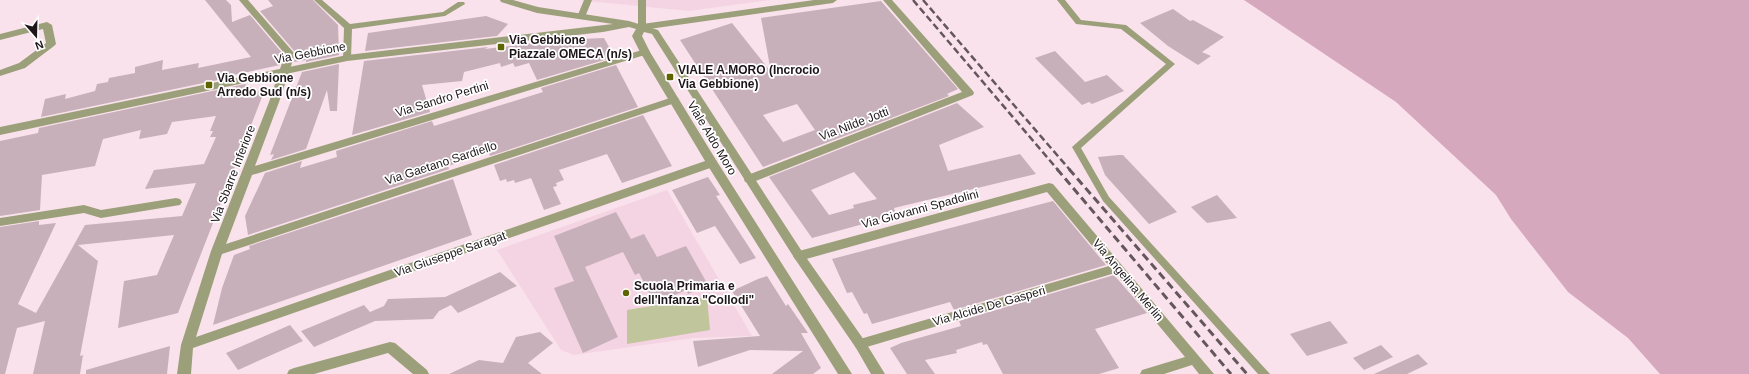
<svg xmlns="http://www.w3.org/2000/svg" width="1749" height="374" font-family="Helvetica,sans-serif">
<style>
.built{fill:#f4d4e2}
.green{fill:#c1c59b}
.water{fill:#d6a8bd}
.building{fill:#c7b0ba;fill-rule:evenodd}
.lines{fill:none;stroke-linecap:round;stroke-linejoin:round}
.service{fill:#9ca07a;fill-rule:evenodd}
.minor{fill:#9ca07a;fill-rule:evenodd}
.tertiary{fill:#9ca07a;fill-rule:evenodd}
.rail-far1{stroke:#64575c;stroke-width:2.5;stroke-dasharray:7 3.5;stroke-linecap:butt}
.rail{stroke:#64575c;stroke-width:3;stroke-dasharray:8 4.5;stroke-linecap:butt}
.poi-dot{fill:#5f6400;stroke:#fff;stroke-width:1.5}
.labels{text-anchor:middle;stroke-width:3.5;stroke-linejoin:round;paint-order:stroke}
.poi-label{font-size:12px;font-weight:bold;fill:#1d1519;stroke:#fff;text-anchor:start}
.street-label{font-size:12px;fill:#1d1519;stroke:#fff}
</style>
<rect width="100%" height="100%" fill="#fae2ec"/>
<g class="built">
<polygon points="577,0 770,0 689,11"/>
<polygon points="667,190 752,336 694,338 574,355 561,350 497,250"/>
</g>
<polygon class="green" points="707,297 710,330 627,344 627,310"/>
<polygon class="water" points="1244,0 1749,0 1749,374 1660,374 1628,338 1568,292 1511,219 1496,195 1396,102"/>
<g class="building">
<polygon points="205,0 226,0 231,5 232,22 250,15 283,54 280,65 229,76 232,77 41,117 45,99 66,94 65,99 95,91 97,84 108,82 109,78 135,73 135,67 163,60 162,70 199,63 198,68 251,57"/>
<polygon points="268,0 313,0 338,25 339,55 306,62 306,60 294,62 296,53 260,11 273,6"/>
<path d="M881,1L958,89L947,94L949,96L763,167L680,40L732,23L771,72L761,18ZM797,104L815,130L783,142L763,115Z"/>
<polygon points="1173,9 1190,21 1193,20 1224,37 1202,52 1211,56 1198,65 1168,46 1140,23"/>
<polygon points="486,16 508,24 497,36 365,51 368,33"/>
<polygon points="604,38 613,54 610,55 611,58 537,80 529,63 515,67 513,63 501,67 500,63 464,72 462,81 422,85 430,112 352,135 364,61 488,47 485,49 557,40"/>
<polygon points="1055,51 1085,82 1107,75 1124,91 1092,104 1089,102 1082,105 1035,58"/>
<polygon points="339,64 337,111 330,111 327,90 306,149 271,160 274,154 270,155 302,72"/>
<polygon points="616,65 638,107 490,156 489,153 448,166 449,169 248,235 245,216 265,173 302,161 300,168 337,157 336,151 432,121 434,126 543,92 541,88"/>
<polygon points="245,84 259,92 262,97 178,313 118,328 124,281 157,275 174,235 78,245 98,261 80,356 83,355 80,374 33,374 45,321 17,328 5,374 0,374 0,227 39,221 39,225 56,223 18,304 36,313 85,225 182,216 196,183 145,189 154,170 204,164 216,137 210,137 213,131 210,131 216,116 172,122 167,134 139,139 141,130 103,139 95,166 42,175 40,210 0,216 0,141 38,133 39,128"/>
<path d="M957,103L984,127L939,145L948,171L1020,154L1036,174L894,208L896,215L812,238L769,177ZM854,172L877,199L853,205L854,208L829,215L811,190Z"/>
<polygon points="643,115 672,166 622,183 607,154 559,170 564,180 556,183 557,186 553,187 561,204 544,210 531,178 515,183 514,180 507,182 506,179 500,181 494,165"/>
<polygon points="1119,155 1123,155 1177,212 1149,224 1105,175 1098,157"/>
<polygon points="708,177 720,195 716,196 756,258 740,264 715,226 697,233 672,190"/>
<polygon points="453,179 472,235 213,325 222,288 234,255 250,249 249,246"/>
<polygon points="1217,195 1237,218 1207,223 1191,207"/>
<polygon points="1053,201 1106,265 954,310 950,302 872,324 867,313 864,314 852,292 847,293 832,259"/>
<polygon points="616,212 631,239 644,234 657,257 686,246 708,285 688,294 686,290 655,304 639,273 635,275 623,252 585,267 618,337 583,353 554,288 574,281 554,236"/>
<polygon points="500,272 517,286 458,313 451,305 439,311 433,319 375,321 314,347 301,331 364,305 370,312 384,306 388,299 445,297"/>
<polygon points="1114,275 1147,313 1095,329 1119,368 1099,374 1003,374 987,344 983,345 982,342 956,350 957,353 925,360 935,374 907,374 890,348 901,343 961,326 959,321"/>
<polygon points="767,276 786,306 788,304 808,333 801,333 821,368 813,374 772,374 803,351 750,350 698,367 693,341 760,336 732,291 758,279"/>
<polygon points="1330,321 1348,343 1307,356 1290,334"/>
<polygon points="290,325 303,341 238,370 226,353"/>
<polygon points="540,332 553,343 528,363 542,374 449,374 479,360 503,363 516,337"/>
<polygon points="1381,345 1393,357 1364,370 1353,358"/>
<polygon points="170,346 167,374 86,374 86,370"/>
<polygon points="1418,354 1428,364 1407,374 1374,374"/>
</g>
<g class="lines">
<g class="service">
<polygon points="314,0 322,0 350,24 443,12 458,2 464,2 465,4 445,16 352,29 351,58 347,60 343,58 344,28"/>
<polygon points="584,0 592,0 585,17 581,19 577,17"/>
<polygon points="638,0 646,0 646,27 642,29 638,27"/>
<polygon points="1057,0 1065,0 1081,20 1126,25 1175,64 1081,148 1109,197 1270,374 1258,374 1103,201 1072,147 1166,64 1121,29 1076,24"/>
</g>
<g class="minor">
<polygon points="239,0 248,0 295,54 279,102 255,166 642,50 648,50 650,52 648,54 252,175 226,244 670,98 678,98 679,100 678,102 222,254 196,337 708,160 716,160 717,163 716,166 193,348 191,374 177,374 181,345 211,251 269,102 285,54"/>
<polygon points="814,0 837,0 833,3 642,30 637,27 642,24"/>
<polygon points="883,0 892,0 973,91 974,93 973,95 753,182 745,182 744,179 745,176 962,92"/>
<polygon points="47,22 52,25 56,44 54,46 25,68 0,76 0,70 19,63 46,43 43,29 0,40 0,34"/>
<polygon points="1049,183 1053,184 1214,374 1199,374 1192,365 1164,374 1140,374 1142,370 1185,357 1115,273 860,349 856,348 854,344 856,340 860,339 1109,266 1047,192 799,261 795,259 793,256 795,253 799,251"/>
<polygon points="176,198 180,199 182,202 180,205 101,218 84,213 0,226 0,218 84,205 101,210"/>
<polygon points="390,342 395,343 427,370 429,374 413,374 388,353 314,374 287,374 289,370 294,368"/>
</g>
<polygon class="tertiary" points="500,0 513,0 538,7 629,21 658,30 803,253 864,340 885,374 871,374 856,348 795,259 652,34 644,32 642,36 650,52 716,160 852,374 838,374 708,166 640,52 632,36 636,29 629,27 603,32 347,61 0,135 0,127 347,55 613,24 537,13 501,2"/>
<g class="rail-far1">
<polyline points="913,0 1058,170"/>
<polyline points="923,0 1070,170"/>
</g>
<g class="rail">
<polyline points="1057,169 1231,374"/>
<polyline points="1069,169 1247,374"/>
</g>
</g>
<g class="poi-dot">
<rect x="497" y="43" width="8" height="8" rx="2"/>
<rect x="666" y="73" width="8" height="8" rx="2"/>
<rect x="205" y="81" width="8" height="8" rx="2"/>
<circle cx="626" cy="293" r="4"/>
</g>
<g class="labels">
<g class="poi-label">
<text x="509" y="44">Via Gebbione<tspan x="509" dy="14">Piazzale OMECA (n/s)</tspan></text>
<text x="678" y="74">VIALE A.MORO (Incrocio<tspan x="678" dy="14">Via Gebbione)</tspan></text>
<text x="217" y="82">Via Gebbione<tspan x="217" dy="14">Arredo Sud (n/s)</tspan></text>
<text x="634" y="290">Scuola Primaria e<tspan x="634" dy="14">dell'Infanza "Collodi"</tspan></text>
</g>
<g class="street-label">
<text transform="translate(310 53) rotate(-11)" y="4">Via Gebbione</text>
<text transform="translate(442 99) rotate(-17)" y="4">Via Sandro Pertini</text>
<text transform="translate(854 124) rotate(-21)" y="4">Via Nilde Jotti</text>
<text transform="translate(712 138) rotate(59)" y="4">Viale Aldo Moro</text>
<text transform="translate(441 163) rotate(-18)" y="4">Via Gaetano Sardiello</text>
<text transform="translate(233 174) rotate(-69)" y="4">Via Sbarre Inferiore</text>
<text transform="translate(920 209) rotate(-15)" y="4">Via Giovanni Spadolini</text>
<text transform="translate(450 254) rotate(-19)" y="4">Via Giuseppe Saragat</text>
<text transform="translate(1128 280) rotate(50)" y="4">Via Angelina Merlin</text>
<text transform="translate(989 306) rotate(-16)" y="4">Via Alcide De Gasperi</text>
</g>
</g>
<g transform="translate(36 36) rotate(160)" stroke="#ffffff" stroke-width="3" paint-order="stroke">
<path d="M0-3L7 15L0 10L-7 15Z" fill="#1d1519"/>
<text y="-6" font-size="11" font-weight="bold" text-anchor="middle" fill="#1d1519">N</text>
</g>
</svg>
